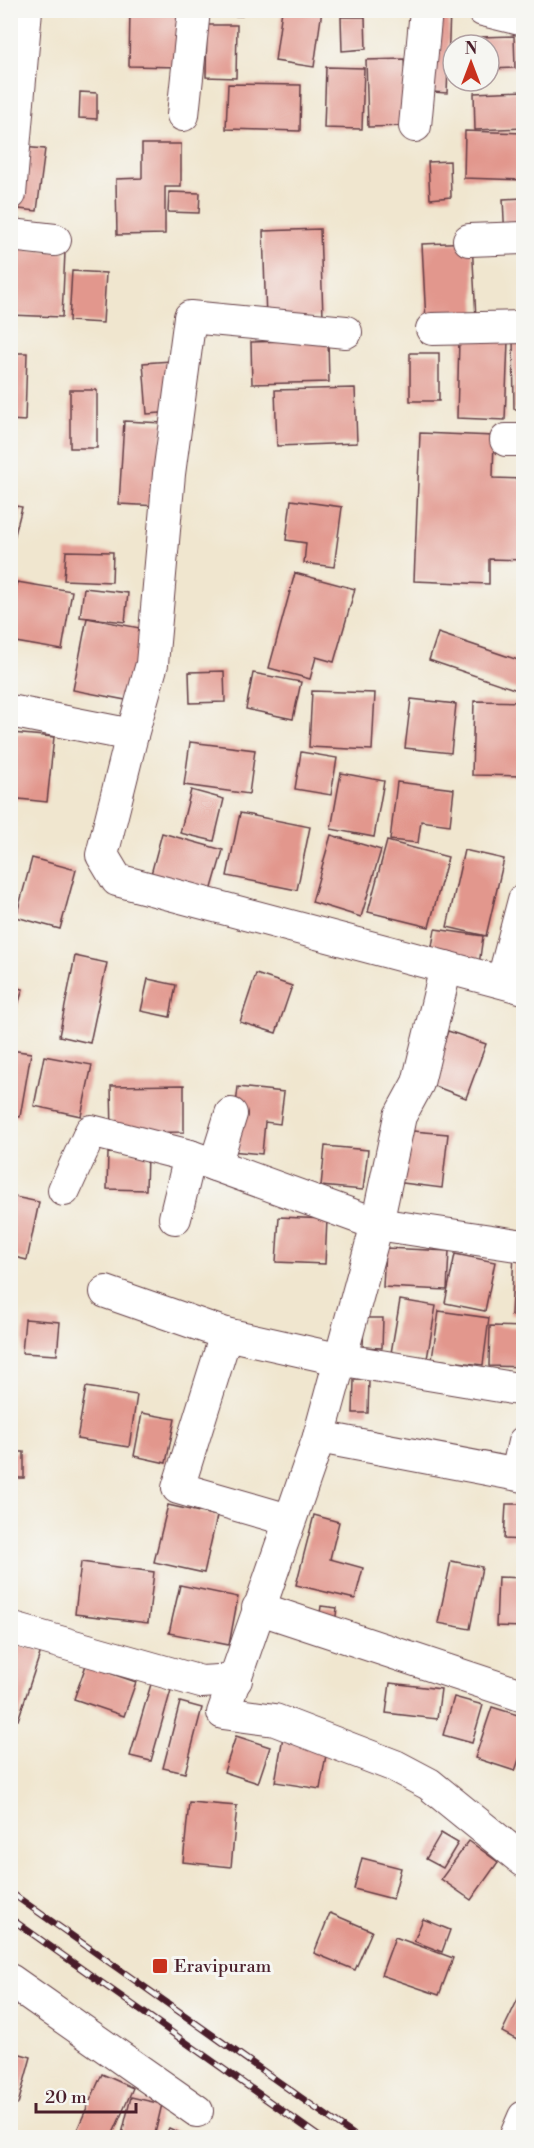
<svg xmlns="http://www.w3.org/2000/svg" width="534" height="2148" font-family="'Libre Bodoni',serif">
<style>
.building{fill:#e2978d}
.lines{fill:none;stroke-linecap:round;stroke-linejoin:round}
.minor-casing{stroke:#633d44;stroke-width:34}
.minor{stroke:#fff;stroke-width:32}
.rail-casing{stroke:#4a1f2b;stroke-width:7}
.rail{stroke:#f6f6f2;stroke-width:4.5;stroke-dasharray:14;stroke-linecap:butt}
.poi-dot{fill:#c8321e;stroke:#f6f6f2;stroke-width:2}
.labels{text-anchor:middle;stroke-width:6;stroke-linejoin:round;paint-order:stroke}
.poi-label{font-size:18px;fill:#4a1f2b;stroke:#f6f6f2;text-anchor:start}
</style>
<rect width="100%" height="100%" fill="#f6f6f2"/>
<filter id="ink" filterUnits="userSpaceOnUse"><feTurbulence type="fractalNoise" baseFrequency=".0167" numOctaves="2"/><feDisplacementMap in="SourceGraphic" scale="12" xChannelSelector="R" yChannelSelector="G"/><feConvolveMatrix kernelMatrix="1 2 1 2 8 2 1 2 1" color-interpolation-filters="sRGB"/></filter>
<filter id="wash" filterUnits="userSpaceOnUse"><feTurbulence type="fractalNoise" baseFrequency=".008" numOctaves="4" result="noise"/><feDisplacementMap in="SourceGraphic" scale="24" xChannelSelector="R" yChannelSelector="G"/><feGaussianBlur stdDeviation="1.35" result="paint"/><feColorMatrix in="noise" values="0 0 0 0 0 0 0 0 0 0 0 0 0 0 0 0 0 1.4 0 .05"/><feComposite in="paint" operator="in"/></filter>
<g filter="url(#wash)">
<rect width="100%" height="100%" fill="#f0e6cf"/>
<g id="blocks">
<g class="building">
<polygon points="130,10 181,10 180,67 129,66"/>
<polygon points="210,10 242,10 242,16 209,15"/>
<polygon points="282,10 322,10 314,67 275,61"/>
<polygon points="420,10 450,10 447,93 418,91"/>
<polygon points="341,17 365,17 366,49 342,51"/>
<polygon points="207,25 237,25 236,78 206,77"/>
<polygon points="514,36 515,68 489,69 489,45 480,45 480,37"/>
<polygon points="404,59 407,126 368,127 366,60"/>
<polygon points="326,67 364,68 362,129 324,128"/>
<polygon points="228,84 301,85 300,131 226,129"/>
<polygon points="524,91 524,128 475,130 474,93"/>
<polygon points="80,92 97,93 97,119 79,118"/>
<polygon points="465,131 524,133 524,180 464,178"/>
<polygon points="142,144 181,144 181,187 165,187 165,234 117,235 116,179 142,178"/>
<polygon points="10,146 45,149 37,211 10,208"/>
<polygon points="450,161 451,197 430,199 428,162"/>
<polygon points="169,192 200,193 199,213 168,212"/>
<polygon points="524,198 524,239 505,240 503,199"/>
<polygon points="320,229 323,317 266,319 263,231"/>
<polygon points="10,239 30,250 65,252 62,317 10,315"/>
<polygon points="472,242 476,319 426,322 422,244"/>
<polygon points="72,271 106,273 103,323 69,321"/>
<polygon points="513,337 524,337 524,409 514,409"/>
<polygon points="459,339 508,340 505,420 457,418"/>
<polygon points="328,340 329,382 252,384 251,342"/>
<polygon points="10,353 27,353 25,421 10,420"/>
<rect x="410" y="353" width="29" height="48"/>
<polygon points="171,361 175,412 147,414 143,363"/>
<polygon points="355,388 357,443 277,446 275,390"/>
<rect x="70" y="390" width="27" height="58"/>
<polygon points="124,421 163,423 159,506 119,504"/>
<polygon points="420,433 494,436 493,478 524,479 524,560 489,559 489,584 414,581"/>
<polygon points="291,500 342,507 334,567 304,563 306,543 286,540"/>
<polygon points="10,505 22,507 11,550 10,550"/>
<polygon points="66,551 113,552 112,582 64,580"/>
<polygon points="295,573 355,589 334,662 316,657 310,679 269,668"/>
<polygon points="17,582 72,591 62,650 10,641 10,621"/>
<polygon points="84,588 128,593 125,622 80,617"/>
<polygon points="87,618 145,629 131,701 73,690"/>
<polygon points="438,633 524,662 524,682 520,691 429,660"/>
<polygon points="224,671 225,702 190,703 189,672"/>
<polygon points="253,673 301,682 293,719 246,709"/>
<polygon points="312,691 375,693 372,750 309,747"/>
<polygon points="411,699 456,704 451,753 405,748"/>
<polygon points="474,701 524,702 524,776 472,775"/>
<polygon points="12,733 54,737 47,802 10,798"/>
<polygon points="190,742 255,750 249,794 184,785"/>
<polygon points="301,752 337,758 331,795 295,789"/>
<polygon points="341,773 384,781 374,837 331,829"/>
<polygon points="397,782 454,789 450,825 421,821 418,843 390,840"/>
<polygon points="191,790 224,799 214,841 180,833"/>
<polygon points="240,813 310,827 297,890 227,876"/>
<polygon points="162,833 223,850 210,895 150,878"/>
<polygon points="331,835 381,850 361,917 312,902"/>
<polygon points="387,841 448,857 429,927 368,912"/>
<polygon points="464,850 504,859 486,936 447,927"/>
<polygon points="32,858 76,870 60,929 16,917"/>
<polygon points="435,929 483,936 478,972 429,964"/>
<polygon points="75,956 107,963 90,1043 59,1036"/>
<polygon points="256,974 292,986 276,1033 240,1022"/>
<polygon points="148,979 176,985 170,1017 141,1011"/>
<polygon points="10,986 23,989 11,1027 10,1027"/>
<polygon points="448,1031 486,1044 466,1098 429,1084"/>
<polygon points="10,1050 31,1053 20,1117 10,1116"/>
<polygon points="44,1056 92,1065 81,1116 34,1106"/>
<polygon points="184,1085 184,1132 112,1133 111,1086"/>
<polygon points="238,1087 284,1092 280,1124 265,1122 262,1154 231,1151"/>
<polygon points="401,1130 448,1134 442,1188 395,1182"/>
<polygon points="325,1146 368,1150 363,1190 321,1186"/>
<polygon points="108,1153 147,1154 146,1190 107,1189"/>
<polygon points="10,1196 39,1202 27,1260 10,1256"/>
<polygon points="279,1217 327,1219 325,1264 276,1262"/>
<polygon points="385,1248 449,1251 447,1290 383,1287"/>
<polygon points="514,1253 524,1254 524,1315 511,1315"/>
<polygon points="455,1254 495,1262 485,1311 445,1303"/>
<polygon points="400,1300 436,1306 427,1359 391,1353"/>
<polygon points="439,1311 489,1318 483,1365 432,1359"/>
<polygon points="364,1318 383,1318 382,1348 363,1347"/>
<polygon points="25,1319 60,1322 57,1355 22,1353"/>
<polygon points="490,1326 524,1327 524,1367 489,1366"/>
<polygon points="354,1380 369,1380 368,1413 353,1413"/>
<polygon points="86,1387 137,1395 129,1447 77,1439"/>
<polygon points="142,1413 175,1419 166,1463 134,1456"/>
<rect x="10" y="1452" width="14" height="26"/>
<polygon points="506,1504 524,1504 524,1540 504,1539"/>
<polygon points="168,1505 217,1516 204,1573 154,1562"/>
<polygon points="314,1515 339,1522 330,1559 363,1568 355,1599 296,1585"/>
<polygon points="451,1561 482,1567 470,1629 438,1623"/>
<polygon points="81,1562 154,1572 148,1623 75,1614"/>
<polygon points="498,1577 524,1578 524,1627 496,1626"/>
<polygon points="180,1585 238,1597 229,1645 169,1633"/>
<polygon points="321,1606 337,1608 333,1639 317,1636"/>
<polygon points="10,1642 41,1651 18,1720 10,1717"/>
<polygon points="86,1665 136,1682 124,1716 74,1699"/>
<polygon points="390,1683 441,1689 437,1719 386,1713"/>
<polygon points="151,1684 171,1690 151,1761 130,1756"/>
<polygon points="454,1697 483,1705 472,1743 443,1735"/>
<polygon points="180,1702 202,1708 185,1773 163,1768"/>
<polygon points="492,1707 524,1717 524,1745 515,1771 475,1758"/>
<polygon points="284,1731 329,1738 320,1789 275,1782"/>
<polygon points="236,1736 270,1747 258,1783 224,1772"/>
<polygon points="189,1802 237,1806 231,1867 183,1862"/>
<polygon points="441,1833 458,1843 443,1868 426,1859"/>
<polygon points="469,1841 498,1862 471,1900 441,1879"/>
<polygon points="362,1858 401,1868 393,1899 354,1889"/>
<polygon points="330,1913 372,1931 355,1970 314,1953"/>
<polygon points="423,1919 450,1930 442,1952 414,1941"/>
<polygon points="395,1937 453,1958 439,1995 381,1975"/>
<polygon points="519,1997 524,1999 524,2026 517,2040 502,2032"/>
<polygon points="10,2051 31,2057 18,2104 10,2102"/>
<polygon points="102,2074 133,2088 111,2138 94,2138 77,2130"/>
<polygon points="131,2097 162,2104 154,2138 121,2138"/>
<polygon points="169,2128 184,2135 182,2138 164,2138"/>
</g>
</g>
</g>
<g filter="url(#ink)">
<use href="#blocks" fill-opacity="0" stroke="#633d44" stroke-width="1.5"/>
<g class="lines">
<defs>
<g id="minor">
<polyline points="483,10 524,20"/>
<polyline points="183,115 194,10"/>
<polyline points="415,126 426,10"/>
<polyline points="10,194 26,10"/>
<polyline points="10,233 11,235 55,240"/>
<polyline points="469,240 524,238"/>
<polyline points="432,329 524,327"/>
<polyline points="506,440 524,440"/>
<polyline points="10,711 132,735 102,855 117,880 524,988"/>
<polyline points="132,735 152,664 169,474 190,317 346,332"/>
<polyline points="446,967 418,1083 400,1116 377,1224 319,1437 223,1713 275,1720 395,1766 429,1784 524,1861"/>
<polyline points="503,980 524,900"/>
<polyline points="215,1165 231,1114"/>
<polyline points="64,1190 91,1131 190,1156 377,1224 524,1246"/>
<polyline points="175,1218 190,1156"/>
<polyline points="106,1292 226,1334 178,1488 289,1520"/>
<polyline points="226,1334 338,1359 524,1390"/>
<polyline points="319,1437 524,1476"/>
<polyline points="517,1473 524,1442"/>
<polyline points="258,1608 524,1696"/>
<polyline points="10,1628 201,1682 236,1680"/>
<polyline points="10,1980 197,2111"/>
<polyline points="515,2138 524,2117"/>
</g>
</defs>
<use href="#minor" class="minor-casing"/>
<use href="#minor" class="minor"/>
<defs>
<g id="rail">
<polyline points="10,1892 358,2138"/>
<polyline points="10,1918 321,2138"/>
</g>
</defs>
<use href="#rail" class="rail-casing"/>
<use href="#rail" class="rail"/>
</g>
</g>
<rect class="poi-dot" x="152" y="1958" width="16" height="16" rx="3"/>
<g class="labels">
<g class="poi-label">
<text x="174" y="1972">Eravipuram</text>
</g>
</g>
<rect width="534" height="2148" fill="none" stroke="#f6f6f2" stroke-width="36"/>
<g transform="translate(471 63)"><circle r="28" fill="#f6f6f2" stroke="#b1a0a2" stroke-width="1.5"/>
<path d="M0-4.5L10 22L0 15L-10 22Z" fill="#c8321e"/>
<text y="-9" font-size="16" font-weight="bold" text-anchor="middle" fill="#4a1f2b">N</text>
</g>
<path d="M36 2103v9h100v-9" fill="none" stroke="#4a1f2b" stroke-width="3"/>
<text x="45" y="2103" font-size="18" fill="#4a1f2b" stroke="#f6f6f2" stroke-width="4.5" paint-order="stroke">20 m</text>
</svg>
